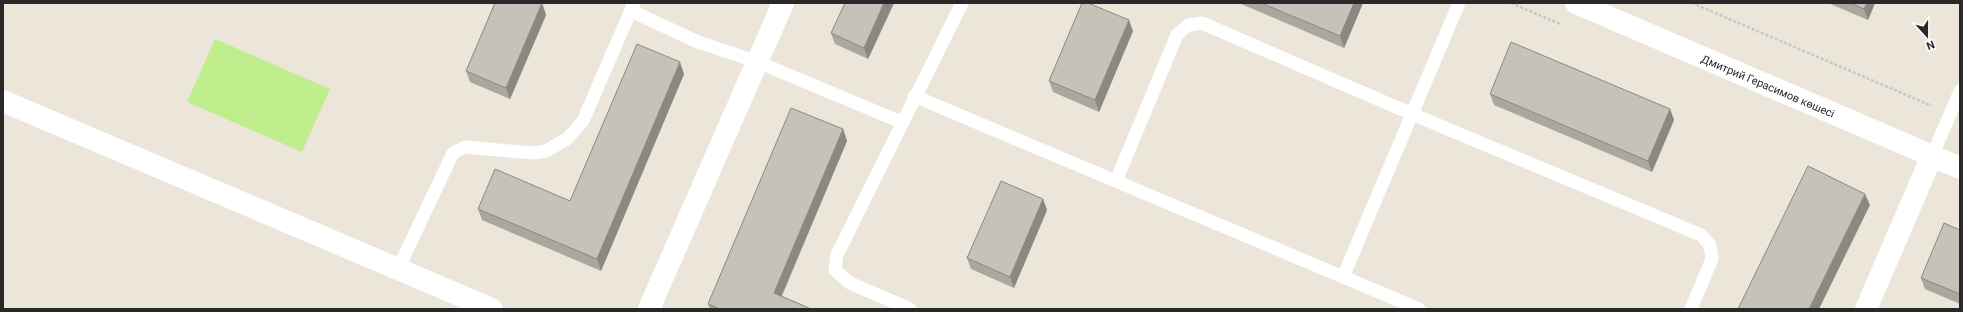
<svg xmlns="http://www.w3.org/2000/svg" width="1963" height="312" font-family="Roboto,sans-serif">
<style>
.pitch{fill:#c0ee8d}
.lines{fill:none;stroke-linecap:round;stroke-linejoin:round}
.path{stroke:#c7c7c7;stroke-width:2.5;stroke-dasharray:3 2;stroke-linecap:butt}
.service{stroke:#fff;stroke-width:13}
.minor{stroke:#fff;stroke-width:22}
.wall{fill:#aba79f}
.shaded-wall{fill:#8b8882}
.building{fill:#c7c2b9;stroke:#8b8882}
.labels{text-anchor:middle;stroke-width:3.5;stroke-linejoin:round;paint-order:stroke}
.street-label{font-size:11px;fill:#292929;stroke:#fff}
</style>
<rect width="100%" height="100%" fill="#ece5d9"/>
<polygon class="pitch" points="215,39 330,89 302,152 187,102"/>
<g class="lines">
<g class="path">
<polyline points="1511,3 1560,24"/>
<polyline points="1692,3 1932,106"/>
</g>
<g class="service">
<polyline points="631,11 698,42 758,62 901,122"/>
<polyline points="914,96 1419,309"/>
<polyline points="1932,156 1960,91"/>
<polyline points="1116,181 1177,35 1188,25 1202,23 1412,114 1701,235 1710,245 1712,259 1691,309"/>
<polyline points="398,269 453,153 465,147 532,153 546,151 567,139 583,121 634,3"/>
<polyline points="1343,277 1459,3"/>
<polyline points="910,309 850,283 835,270 837,255 962,3"/>
</g>
<g class="minor">
<polyline points="1576,3 1960,168"/>
<polyline points="3,101 492,309"/>
<polyline points="649,309 783,3"/>
<polyline points="1866,309 1932,156"/>
</g>
</g>
<g class="wall">
<polygon points="542,3 546,15 510,99 470,82 466,71"/>
<polygon points="894,3 868,59 835,44 831,33"/>
<polygon points="1239,3 1363,3 1344,48"/>
<polygon points="1828,3 1875,3 1868,20"/>
<polygon points="1133,31 1099,112 1053,92 1049,81"/>
<polygon points="684,74 601,271 482,220 478,209 570,201"/>
<polygon points="1490,94 1670,109 1674,120 1652,172 1494,105"/>
<polygon points="843,129 847,141 782,296 811,309 710,309 708,304"/>
<polygon points="1043,199 1047,210 1014,288 971,269 967,258"/>
<polygon points="1960,230 1960,304 1925,289 1921,278"/>
</g>
<g class="shaded-wall">
<polygon points="542,3 546,15 510,99 506,88"/>
<polygon points="884,3 894,3 868,59 864,48"/>
<polygon points="1354,3 1363,3 1344,48 1340,36"/>
<polygon points="1867,3 1875,3 1868,20 1864,9"/>
<polygon points="1129,20 1133,31 1099,112 1095,100"/>
<polygon points="680,62 684,74 601,271 597,259"/>
<polygon points="1670,109 1674,120 1652,172 1648,161"/>
<polygon points="843,129 847,141 778,304 774,293"/>
<polygon points="1865,194 1870,205 1819,309 1809,309"/>
<polygon points="1043,199 1047,210 1014,288 1010,277"/>
</g>
<g class="building">
<polygon points="495,3 542,3 506,88 466,71"/>
<polygon points="845,3 884,3 864,48 831,33"/>
<polygon points="1082,3 1088,3 1129,20 1095,100 1049,81"/>
<polygon points="1261,3 1354,3 1340,36"/>
<polygon points="1850,3 1867,3 1864,9"/>
<polygon points="1511,42 1670,109 1648,161 1490,94"/>
<polygon points="637,44 680,62 597,259 478,209 495,169 570,201"/>
<polygon points="791,108 843,129 774,293 811,309 720,309 708,304"/>
<polygon points="1808,166 1865,194 1809,309 1738,309"/>
<polygon points="1001,181 1043,199 1010,277 967,258"/>
<polygon points="1944,223 1960,230 1960,294 1921,278"/>
</g>
<g class="labels">
<g class="street-label">
<text transform="translate(1768 86) rotate(23)" y="4">Дмитрий Герасимов көшесі</text>
</g>
</g>
<rect width="1963" height="312" fill="none" stroke="#292929" stroke-width="8"/>
<g transform="translate(1927 36) rotate(159)" stroke="#ffffff" stroke-width="3" paint-order="stroke">
<path d="M0-3L7 15L0 10L-7 15Z" fill="#292929"/>
<text y="-6" font-size="11" font-weight="bold" text-anchor="middle" fill="#292929">N</text>
</g>
</svg>
